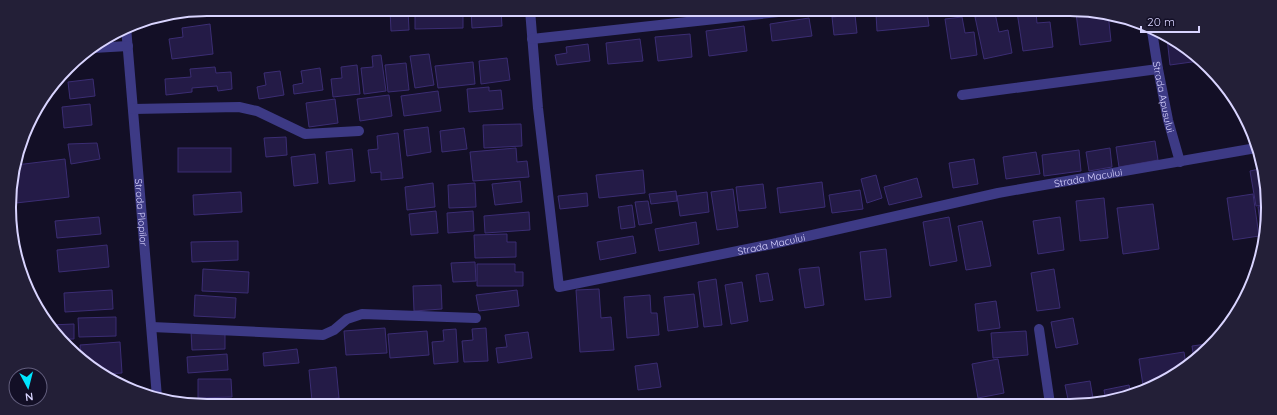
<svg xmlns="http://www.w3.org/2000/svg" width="1277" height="415" font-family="Quicksand,sans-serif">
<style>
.building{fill:#241b47;stroke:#3b2d73}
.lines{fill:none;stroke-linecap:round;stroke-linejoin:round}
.minor{stroke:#3d3a85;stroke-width:10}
.labels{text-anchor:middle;stroke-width:3;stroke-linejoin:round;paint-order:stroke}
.street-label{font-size:10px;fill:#d9d4ff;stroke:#130f26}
.rim{fill:none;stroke:#d9d4ff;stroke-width:2}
</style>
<rect width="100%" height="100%" fill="#130f26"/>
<g class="building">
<polygon points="390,10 408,10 409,30 391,31"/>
<polygon points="415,10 463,10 463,28 415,29"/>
<polygon points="471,10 501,10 502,26 472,28"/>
<polygon points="895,12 927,12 929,26 877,31 876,14"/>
<polygon points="1017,12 1036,13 1037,23 1050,22 1053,47 1023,51"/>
<polygon points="995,13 999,32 1008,30 1012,53 984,59 975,17"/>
<polygon points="1076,13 1108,13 1111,41 1080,45"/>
<polygon points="855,15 857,33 834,35 832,17"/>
<polygon points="962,17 965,33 974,32 977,55 951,59 945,19"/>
<polygon points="809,18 812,36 772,41 770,24"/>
<polygon points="210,24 213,54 172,59 169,39 183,37 182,28"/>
<polygon points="744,26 747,51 709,56 706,31"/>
<polygon points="690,34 692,57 658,61 655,37"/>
<polygon points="1167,38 1169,38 1180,43 1199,61 1170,65"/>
<polygon points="640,39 643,61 608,64 606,43"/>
<polygon points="588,44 590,61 557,65 555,55 567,53 566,47"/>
<polygon points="429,54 434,85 415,88 410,56"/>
<polygon points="381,55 386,91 364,94 361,68 373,67 372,56"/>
<polygon points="507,58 510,80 481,84 479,61"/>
<polygon points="473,62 475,84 438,88 435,66"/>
<polygon points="406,63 409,90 388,92 385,65"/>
<polygon points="357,65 360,94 333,97 331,79 342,78 341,67"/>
<polygon points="215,67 216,73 231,72 232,89 218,91 217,86 192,88 192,92 166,95 165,79 191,77 190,69"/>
<polygon points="320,68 323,90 294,94 293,85 303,83 301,71"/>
<polygon points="280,71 284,95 259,99 257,87 266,85 264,73"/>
<polygon points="93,79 95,96 70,99 68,82"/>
<polygon points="489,87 489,91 501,90 503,109 469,112 467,89"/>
<polygon points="438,91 441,111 404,116 401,96"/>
<polygon points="389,95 392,116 360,121 357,99"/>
<polygon points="335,99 338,123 309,127 306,103"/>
<polygon points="90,104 92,125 64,128 62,107"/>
<polygon points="521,124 522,146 484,148 483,125"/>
<polygon points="428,127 431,152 407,156 404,130"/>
<polygon points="464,128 467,149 442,152 440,131"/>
<polygon points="398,133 403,178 381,180 381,172 371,173 368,150 378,149 377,136"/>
<polygon points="286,137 287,155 266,157 264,138"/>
<polygon points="1155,141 1158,160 1119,167 1116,147"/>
<polygon points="97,143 100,159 71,164 68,144"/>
<rect x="178" y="148" width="53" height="24"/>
<polygon points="516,148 517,162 527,161 529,177 473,181 470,152"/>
<polygon points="1110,148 1112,167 1089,171 1086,152"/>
<polygon points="352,149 355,181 329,184 326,152"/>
<polygon points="1079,150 1081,171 1044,176 1042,155"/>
<polygon points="1036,152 1040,174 1006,179 1003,157"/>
<polygon points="315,154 318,183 294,186 291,157"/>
<polygon points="65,159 69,197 16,203 13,174 16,165"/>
<polygon points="974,159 978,184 953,188 949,163"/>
<polygon points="1264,168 1264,205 1256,206 1250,171"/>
<polygon points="643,170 645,193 599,198 596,175"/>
<polygon points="876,175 882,198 867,203 861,179"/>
<polygon points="917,178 922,197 889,205 884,187"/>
<polygon points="520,181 522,202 495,205 492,184"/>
<polygon points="822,182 825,207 780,213 777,188"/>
<polygon points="433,183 435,207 407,210 405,187"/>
<polygon points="475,183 476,207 449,208 448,185"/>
<polygon points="763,184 766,208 739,211 736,187"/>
<polygon points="733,189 738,227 717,230 711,192"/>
<polygon points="860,190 863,209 832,213 829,195"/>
<polygon points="676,191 677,201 651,204 649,194"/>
<polygon points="241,192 242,212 194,215 193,195"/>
<polygon points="707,192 709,212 680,216 677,196"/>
<polygon points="587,193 588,206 560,209 558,196"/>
<polygon points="1253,194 1259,236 1233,240 1227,198"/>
<polygon points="1104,198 1108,238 1080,241 1076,201"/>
<polygon points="648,201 652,223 639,225 635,202"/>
<polygon points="1153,204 1159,249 1123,254 1117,208"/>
<polygon points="632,205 635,227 621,229 618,207"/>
<polygon points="1264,206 1264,237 1262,237 1258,207"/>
<polygon points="436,211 438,233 411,235 409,214"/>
<polygon points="473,211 474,231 448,233 447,213"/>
<polygon points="529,212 530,230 485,233 484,216"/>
<polygon points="99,217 101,234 57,238 55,221"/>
<polygon points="949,217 957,261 930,266 923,222"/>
<polygon points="1060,217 1064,250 1038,254 1033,221"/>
<polygon points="982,221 991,266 966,270 958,226"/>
<polygon points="696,222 699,244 659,251 655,229"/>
<polygon points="507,234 507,242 516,242 516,257 475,258 474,235"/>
<polygon points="633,236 636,253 600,260 597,242"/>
<polygon points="238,241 238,260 192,262 191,242"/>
<polygon points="107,245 109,267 59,272 57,250"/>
<polygon points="886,249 891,297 865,300 860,252"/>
<polygon points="475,262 476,281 453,282 451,263"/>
<polygon points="477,264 515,264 515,272 523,272 523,286 477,286"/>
<polygon points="819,267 824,305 805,308 799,269"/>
<polygon points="203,269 249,272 248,293 202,291"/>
<polygon points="1054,269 1060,308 1037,311 1031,273"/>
<polygon points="768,273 773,300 760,302 756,275"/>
<polygon points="716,279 722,325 704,327 698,282"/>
<polygon points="742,282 748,321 731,324 725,285"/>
<polygon points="441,285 442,309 414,311 413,286"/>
<polygon points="599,289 601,318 611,317 614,350 580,352 576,290"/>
<polygon points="112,290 113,309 65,312 64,293"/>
<polygon points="517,290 519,306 479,311 476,295"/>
<polygon points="694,294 698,327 668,331 664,297"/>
<polygon points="195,295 236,298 235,318 194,316"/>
<polygon points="650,295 651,313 657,313 659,335 627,338 624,297"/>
<polygon points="996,301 1000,328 978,331 975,304"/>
<polygon points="116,317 116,336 79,337 78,318"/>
<polygon points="1073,318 1078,344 1056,348 1051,322"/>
<polygon points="74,324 74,339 64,339 50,325"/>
<polygon points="385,328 387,353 346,355 344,331"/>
<polygon points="486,328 488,361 464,362 462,341 473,340 472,329"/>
<polygon points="456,329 458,362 434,364 432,342 444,341 443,330"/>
<polygon points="191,331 225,331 225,349 192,350"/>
<polygon points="427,331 429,355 390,358 388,334"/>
<polygon points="1026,331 1028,355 993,358 991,333"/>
<polygon points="528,332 532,358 498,363 496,348 507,347 505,335"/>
<polygon points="120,342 122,373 102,374 97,372 81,356 80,345"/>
<polygon points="1214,343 1210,348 1194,359 1192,346"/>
<polygon points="297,349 299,363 264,366 263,353"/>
<polygon points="1184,352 1186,365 1162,382 1143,385 1139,359"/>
<polygon points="227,354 228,370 188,373 187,357"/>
<polygon points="998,359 1004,393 978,398 972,364"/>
<polygon points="657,363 661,387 638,390 635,366"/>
<polygon points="336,367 339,398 312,401 309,370"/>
<polygon points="198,379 231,379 232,397 198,398"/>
<polygon points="1090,381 1094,404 1069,404 1065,385"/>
<polygon points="1129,385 1131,394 1106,401 1104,390"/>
</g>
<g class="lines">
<g class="minor">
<path id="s1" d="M530,10L538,108L559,287L777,243L998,193L1256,148"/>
<path id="s2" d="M126,27L157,397"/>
<path id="s3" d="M1152,31L1158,69L1168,120L1180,162"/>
<polyline points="532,39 788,11"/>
<polyline points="93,48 128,46"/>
<polyline points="962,95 1158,69"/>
<polyline points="133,109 239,107 257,111 305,134 359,131"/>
<polyline points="152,327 323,335 334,330 347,319 362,314 476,318"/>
<polyline points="1039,329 1050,404"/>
</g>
</g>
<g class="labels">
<g class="street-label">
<text dy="4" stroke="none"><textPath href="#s3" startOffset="67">Strada Apusului</textPath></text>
<text dy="4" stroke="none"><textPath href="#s1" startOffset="819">Strada Macului</textPath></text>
<text dy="4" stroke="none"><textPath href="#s2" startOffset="186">Strada Plopilor</textPath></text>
<text dy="4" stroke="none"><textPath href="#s1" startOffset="495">Strada Macului</textPath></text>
</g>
</g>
<path d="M0 0H1277V415H0ZM207 16H1070A191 191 0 0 1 1261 207V208A191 191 0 0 1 1070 399H207A191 191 0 0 1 16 208V207A191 191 0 0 1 207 16Z" fill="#231f37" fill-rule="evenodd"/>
<path class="rim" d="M207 16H1070A191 191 0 0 1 1261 207V208A191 191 0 0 1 1070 399H207A191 191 0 0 1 16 208V207A191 191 0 0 1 207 16Z"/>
<g transform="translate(28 387) rotate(173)"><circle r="19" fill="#130f26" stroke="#625e7d"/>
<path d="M0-3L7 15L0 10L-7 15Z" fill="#00e5ff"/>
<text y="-6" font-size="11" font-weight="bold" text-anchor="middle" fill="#d9d4ff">N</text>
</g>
<path d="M1141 26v6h58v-6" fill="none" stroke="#d9d4ff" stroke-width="2"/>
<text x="1147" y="26" font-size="12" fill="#d9d4ff" stroke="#130f26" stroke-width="3" paint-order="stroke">20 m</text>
</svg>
